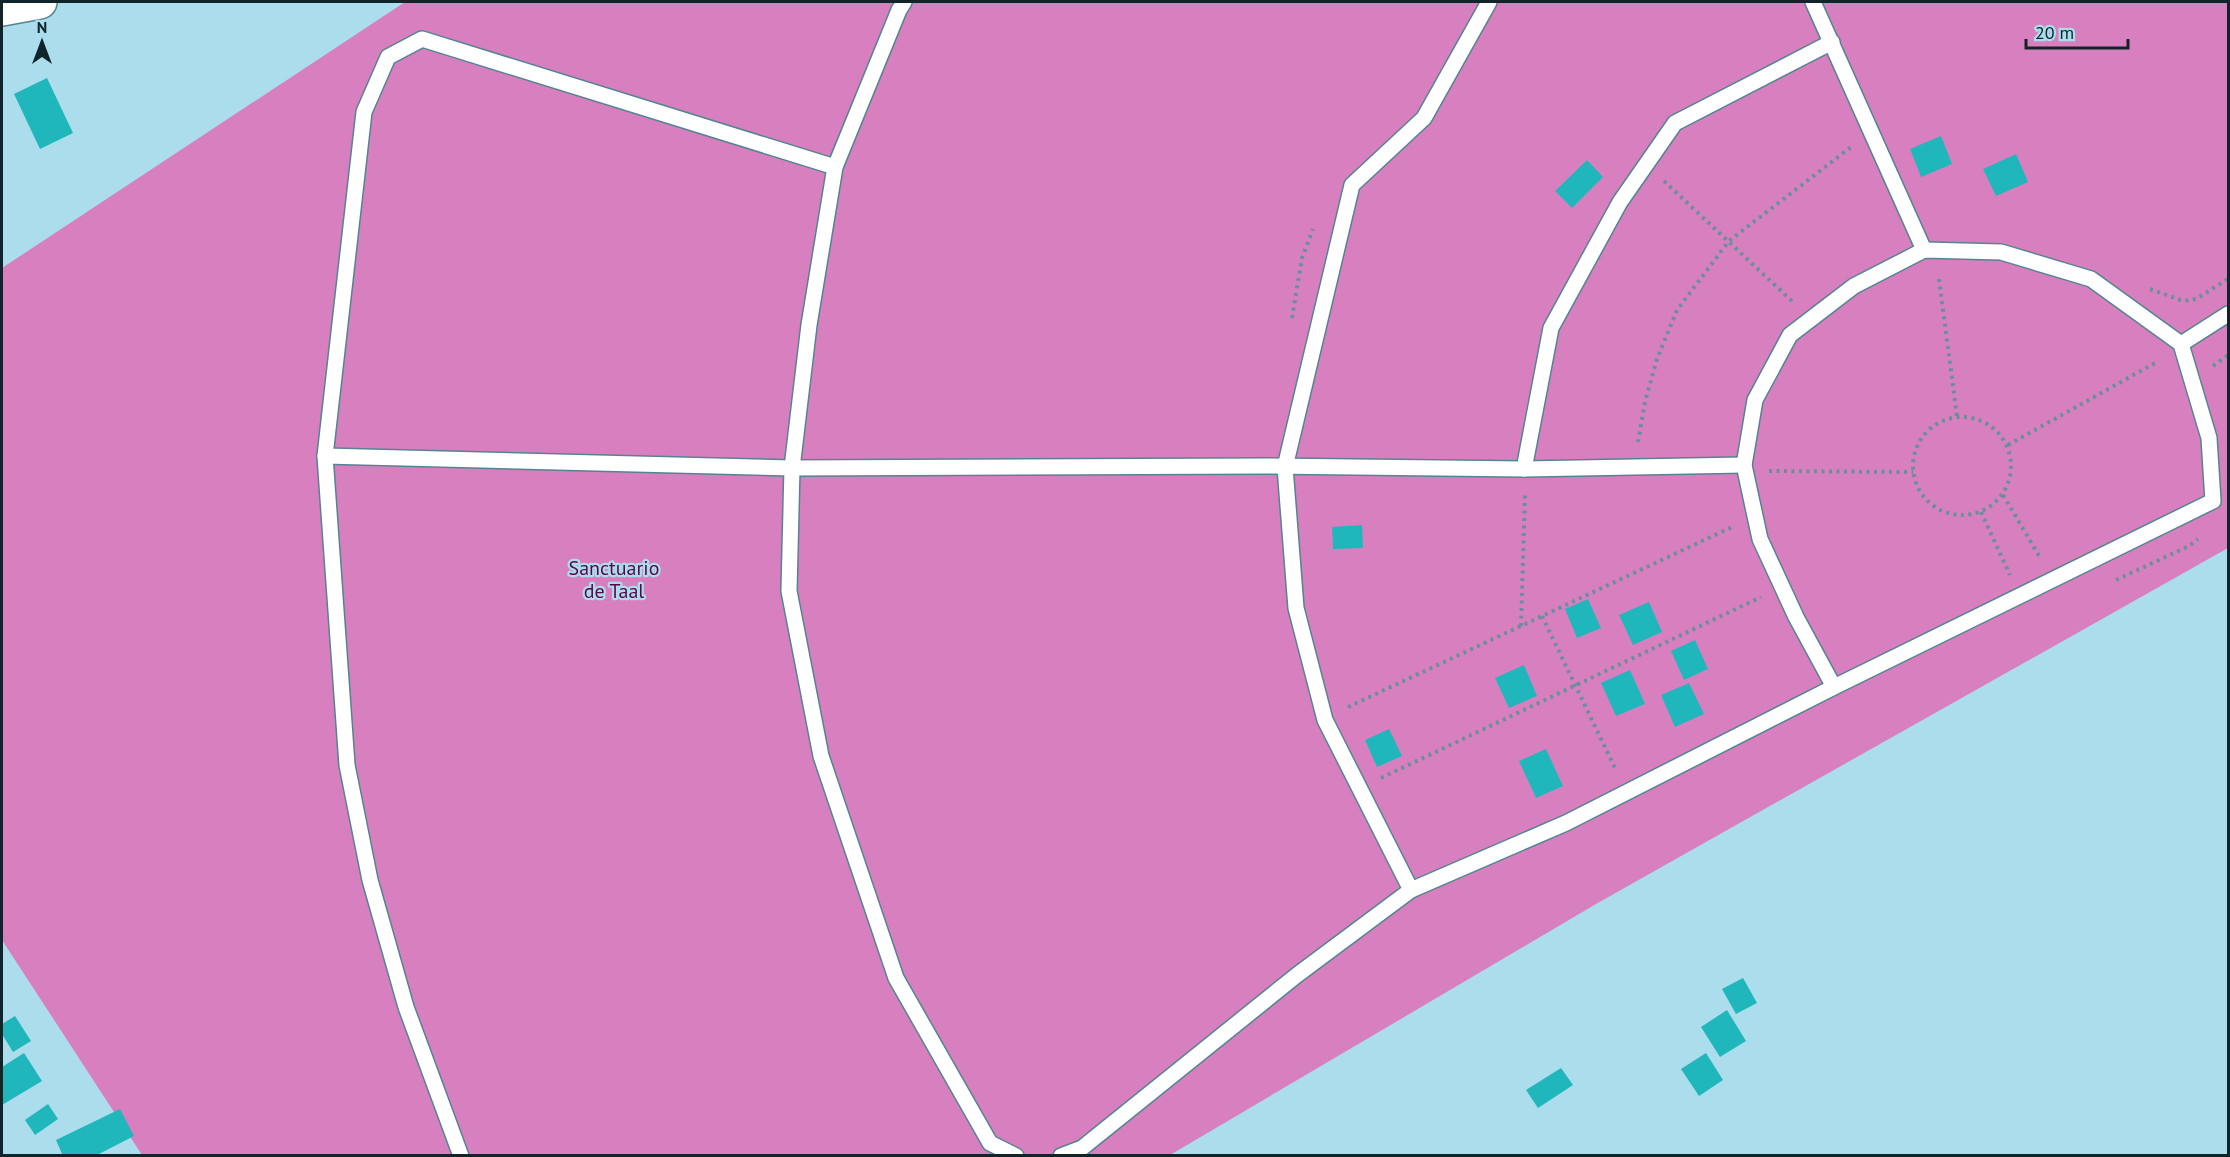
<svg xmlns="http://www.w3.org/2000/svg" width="2230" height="1157" font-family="'PT Sans',sans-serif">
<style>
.green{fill:#d880bf}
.building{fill:#20b7bc}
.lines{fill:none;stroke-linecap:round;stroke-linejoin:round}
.service-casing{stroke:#548491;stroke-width:18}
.tertiary-casing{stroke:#548491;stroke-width:36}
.path{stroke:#6a8f9a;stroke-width:4;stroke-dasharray:3 4.5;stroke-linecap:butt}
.service{stroke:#fff;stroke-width:15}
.tertiary{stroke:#fff;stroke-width:33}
.labels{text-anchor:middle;stroke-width:4.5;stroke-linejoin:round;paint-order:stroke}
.park-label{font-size:20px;fill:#5d034c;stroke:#abddec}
</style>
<rect width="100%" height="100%" fill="#abddec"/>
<polygon class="green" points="405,2 2228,2 2228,548 1596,904 1170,1155 142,1155 2,940 2,268"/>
<g class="building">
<polygon points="47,78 73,133 40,149 14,94"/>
<polygon points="1941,136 1952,164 1921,177 1910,149"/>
<polygon points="2016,154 2028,182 1996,196 1983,169"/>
<polygon points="1587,160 1603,177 1572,208 1555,191"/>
<polygon points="1362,525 1363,548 1333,549 1332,527"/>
<polygon points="1588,599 1601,628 1577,638 1565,609"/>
<polygon points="1649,602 1662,632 1633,645 1619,615"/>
<polygon points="1695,640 1708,669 1684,680 1671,651"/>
<polygon points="1524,665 1537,696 1509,708 1495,678"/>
<polygon points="1630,670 1645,704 1616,716 1601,683"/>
<polygon points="1689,683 1704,714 1675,727 1661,695"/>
<polygon points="1389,729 1402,756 1377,767 1365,740"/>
<polygon points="1546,749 1563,786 1536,798 1519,761"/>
<polygon points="1743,978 1757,1003 1736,1014 1722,989"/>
<polygon points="1727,1010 1746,1041 1720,1057 1701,1027"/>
<polygon points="15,1016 31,1041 13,1052 2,1034 2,1024"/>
<polygon points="24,1053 42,1081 2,1105 2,1067"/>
<polygon points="1706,1053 1723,1080 1699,1096 1681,1069"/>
<polygon points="1561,1068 1573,1085 1538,1108 1526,1090"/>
<polygon points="48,1104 58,1119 35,1135 25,1120"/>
<polygon points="120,1109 134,1136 95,1156 63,1156 56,1140"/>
</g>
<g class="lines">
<defs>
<g id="service">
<polyline points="904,2 899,10 835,167 809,325 792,468 789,591 821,756 896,978 990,1143 1016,1156"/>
<polyline points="1489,2 1424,118 1352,185 1285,467 1296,608 1325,720 1411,890 1566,823 1834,687"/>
<polyline points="1813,2 1924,250"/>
<polygon points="1924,250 2001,252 2091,279 2181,344 2209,438 2213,501 1834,687 1796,617 1760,539 1744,465 1755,400 1790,335 1854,286"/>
<polyline points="2181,344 2228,314"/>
<polyline points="325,456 792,468 1266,466 1524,469 1744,465"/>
<polyline points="1524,469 1551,328 1620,202 1675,123 1832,42"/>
<polyline points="461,1156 406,1007 370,880 347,765 325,456 364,112 388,57 422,39 835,167"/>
<polyline points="1061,1156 1082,1148 1297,975 1411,890"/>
</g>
<polyline id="tertiary" points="2,9 40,2"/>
</defs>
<use href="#service" class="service-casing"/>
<use href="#tertiary" class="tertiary-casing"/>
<g class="path">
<polyline points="1664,181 1794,303"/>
<polyline points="1939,279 1957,417"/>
<polyline points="2150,289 2183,301 2196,299 2228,279"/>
<polyline points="1292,318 1302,258 1313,229"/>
<polyline points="2213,366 2228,355"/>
<circle cx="1962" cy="466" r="49"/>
<polyline points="1638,442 1645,402 1657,359 1677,310 1729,241 1851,147"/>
<polyline points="2008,445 2155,363"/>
<polyline points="1769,471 1913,472"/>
<polyline points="2003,495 2041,559"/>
<polyline points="1981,512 2010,575"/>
<polyline points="2116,580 2189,546 2198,539"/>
<polyline points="1542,616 1615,768"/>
<polyline points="1521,626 1525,495"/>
<polyline points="1348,707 1732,527"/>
<polyline points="1381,778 1761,597"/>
</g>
<use href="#service" class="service"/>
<use href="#tertiary" class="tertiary"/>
</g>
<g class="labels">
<g class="park-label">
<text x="614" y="575">Sanctuario<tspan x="614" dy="23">de Taal</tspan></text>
</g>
</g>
<rect width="2230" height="1157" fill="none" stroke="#10242a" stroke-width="6"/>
<g transform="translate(42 42)" stroke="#abddec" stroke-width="4.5" paint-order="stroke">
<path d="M0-4.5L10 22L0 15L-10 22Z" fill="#10242a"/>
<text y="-9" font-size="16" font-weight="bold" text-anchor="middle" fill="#10242a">N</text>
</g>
<path d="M2026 39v9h102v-9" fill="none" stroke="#10242a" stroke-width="3"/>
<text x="2035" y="39" font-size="18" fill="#10242a" stroke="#abddec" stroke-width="4.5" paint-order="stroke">20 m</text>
</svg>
